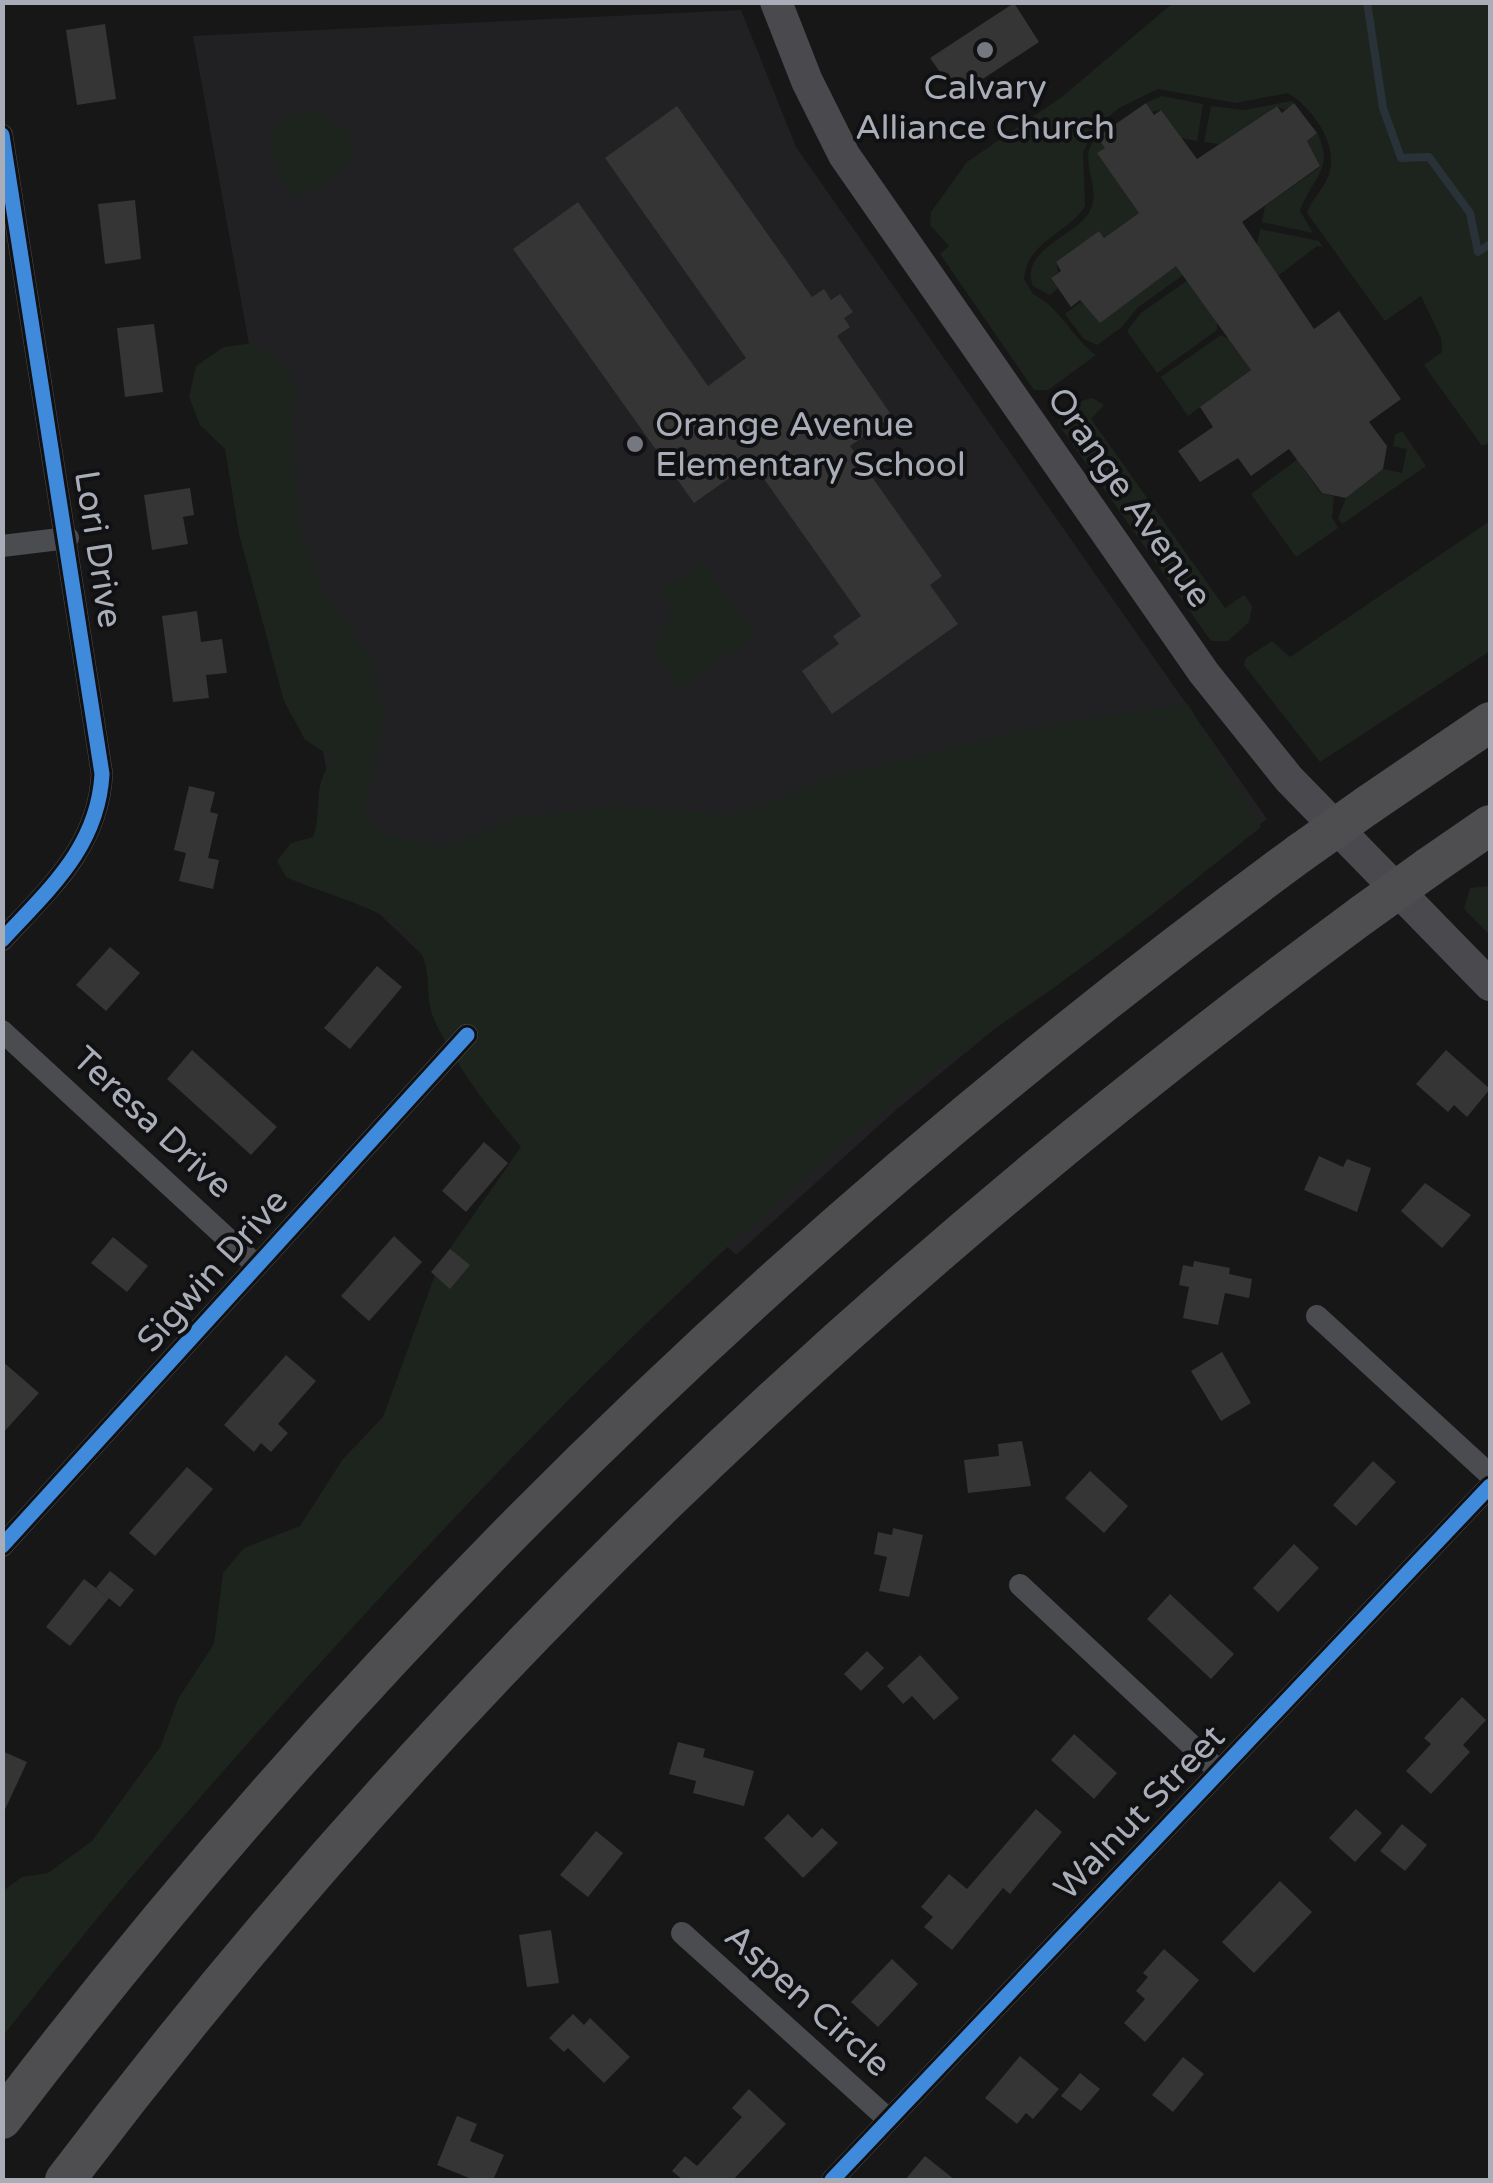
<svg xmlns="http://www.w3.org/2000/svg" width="1493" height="2183" font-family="'Varela Round',sans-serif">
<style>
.built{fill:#212123}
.green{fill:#1d241e}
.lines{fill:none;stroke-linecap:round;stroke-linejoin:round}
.stream{stroke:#2a3239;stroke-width:8}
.building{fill:#353536}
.minor{stroke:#4b4c50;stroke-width:22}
.secondary{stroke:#4a4a4e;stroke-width:32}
.motorway{stroke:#4e4e51;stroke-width:40}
.motorway-bridge{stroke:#4e4e51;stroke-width:40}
.cycleway-casing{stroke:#111113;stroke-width:21}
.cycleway{stroke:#408adc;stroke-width:15}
.poi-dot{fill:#757880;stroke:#111113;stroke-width:4}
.labels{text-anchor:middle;stroke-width:8;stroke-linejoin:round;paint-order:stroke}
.poi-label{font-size:35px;fill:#a8adb8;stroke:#111113}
.street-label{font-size:35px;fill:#a8adb8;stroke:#111113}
</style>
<rect width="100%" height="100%" fill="#171717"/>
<polygon class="built" points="741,10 796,147 1267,819 1054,980 896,1110 736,1255 347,883 193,36"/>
<g class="green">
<path d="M1174,2L1490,3V443L1482,446L1424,365L1442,352L1441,338L1421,296L1385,321L1307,213C1311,200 1322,191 1327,179C1342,148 1313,108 1288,93L1236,103L1158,89L1119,108L1096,127L1083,152L1085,206C1068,234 1027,241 1024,279L1033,294C1060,307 1072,338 1096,355L1048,390H1034L940,254L949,246L930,225L931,212L967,162L1063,96Z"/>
<polygon points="1162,96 1203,104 1197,141 1181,138 1161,110 1152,112 1146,103"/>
<polygon points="1291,101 1294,103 1285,110 1276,106 1219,144 1204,142 1211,106 1244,110"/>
<path d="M318,111L345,128L355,143C352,173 320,186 296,198C264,159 252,115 318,111Z"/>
<path d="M1317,133C1336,169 1310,180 1300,211L1313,233L1262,222L1265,206L1320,167L1307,141Z"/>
<path d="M1097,137L1105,148L1098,153L1139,213L1104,238L1099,231L1056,262L1058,272L1051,278L1058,288L1050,295L1033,286C1018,250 1078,235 1090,211C1103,187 1075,159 1097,137Z"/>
<polygon points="1260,229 1319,241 1323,247 1317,246 1278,276 1257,245"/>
<polygon points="1183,261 1190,270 1137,308 1122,327 1097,345 1084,339 1065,314 1081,302 1095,315"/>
<polygon points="1194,276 1217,316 1217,330 1157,373 1127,331 1141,313"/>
<polygon points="1221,335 1230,340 1251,370 1188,416 1161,377"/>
<path d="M253,343L288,368L297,394L292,421L298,523L319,584L370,656L384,718L365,811L377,833L445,847L515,818L619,806L738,815L832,777L1047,725L1188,704L1261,827C1199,876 1138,927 1074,973C1013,1018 946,1059 888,1107C705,1258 536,1428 375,1603C246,1743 120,1885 3,2036V1891L22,1877L48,1873L92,1841L161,1746L178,1699L214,1644L223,1573L244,1548L300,1526L343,1459L383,1417L439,1264L521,1147C490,1110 460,1072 438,1028C417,988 444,964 398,925C374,906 316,891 286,877L277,861L291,843L313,837C324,808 310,783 335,759L305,740L284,701L239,534L225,449L200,425L189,397L196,366L224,347Z"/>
<path d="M1093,398L1104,405L1091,419L1225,608L1244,595L1252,606L1249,622L1228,641H1211L1059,425C1061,410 1078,400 1093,398Z"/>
<polygon points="1402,431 1426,466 1342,524 1338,518 1346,498 1383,469 1402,473 1407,449 1393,446 1395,435"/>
<polygon points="1306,453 1302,467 1321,493 1334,496 1332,517 1338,528 1296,557 1251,494"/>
<polygon points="1490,521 1490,651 1320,762 1244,665 1246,658 1272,641 1290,657"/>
<polygon points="702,562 755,636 678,689 654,652 673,608 661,591"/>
<polygon points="1490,886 1490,935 1464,909 1470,888"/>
</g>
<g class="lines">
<polyline class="stream" points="1367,2 1383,108 1401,158 1429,157 1470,213 1478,252 1490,244"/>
</g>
<g class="building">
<polygon points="1014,3 1039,42 957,96 930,58"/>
<polygon points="105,24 116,99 77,105 66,30"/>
<polygon points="1146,103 1154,115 1161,110 1197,159 1277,106 1282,113 1294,103 1317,133 1307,141 1320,166 1242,222 1314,329 1339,311 1401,399 1369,422 1387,446 1383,469 1346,498 1322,493 1289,449 1251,476 1238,458 1200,482 1178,451 1213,427 1200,407 1251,370 1176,266 1100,323 1080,300 1071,307 1051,278 1061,271 1056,262 1099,231 1104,238 1139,213 1097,153 1105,148 1097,137"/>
<polygon points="677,106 812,297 824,289 831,300 840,294 853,312 844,318 850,327 837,336 892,416 850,446 942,576 930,585 958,624 832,714 802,671 839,644 833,636 861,616 752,462 694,503 513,249 578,202 708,386 746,358 605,158"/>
<polygon points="135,200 141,259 105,264 98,204"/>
<polygon points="154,324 163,392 125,397 117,328"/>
<polygon points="190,488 194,515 183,517 188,544 152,550 144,495"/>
<polygon points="197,611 201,642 222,639 227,673 206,675 209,698 173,702 162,616"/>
<polygon points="189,786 215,792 210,812 218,814 208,858 219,860 213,889 179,881 186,853 174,850"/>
<polygon points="110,947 140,973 106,1011 76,985"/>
<polygon points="377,966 402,987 350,1049 324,1028"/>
<polygon points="192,1050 277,1127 251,1155 167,1079"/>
<polygon points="1446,1050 1490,1089 1467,1117 1454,1105 1448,1112 1416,1084"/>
<polygon points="484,1142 508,1163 466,1212 442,1191"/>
<polygon points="1319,1156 1343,1167 1347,1159 1371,1168 1357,1212 1304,1190"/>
<polygon points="1425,1183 1471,1215 1442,1248 1401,1211"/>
<polygon points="394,1236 422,1262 369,1321 341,1296"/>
<polygon points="113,1237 148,1266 127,1292 91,1263"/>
<polygon points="450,1249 470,1265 450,1289 431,1272"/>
<polygon points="1194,1261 1230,1268 1229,1274 1252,1279 1249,1298 1225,1293 1218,1325 1183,1318 1189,1287 1179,1285 1183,1265 1193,1267"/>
<polygon points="1222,1352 1251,1403 1221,1421 1191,1371"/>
<polygon points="286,1355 316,1381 278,1424 288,1433 271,1452 261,1443 254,1452 224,1425"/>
<polygon points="2,1361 39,1393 2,1434"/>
<polygon points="1022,1441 1031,1486 968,1493 964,1460 999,1456 998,1444"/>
<polygon points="1373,1461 1396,1482 1356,1526 1333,1505"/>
<polygon points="187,1467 213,1489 155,1556 129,1533"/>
<polygon points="1090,1471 1128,1506 1104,1533 1065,1498"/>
<polygon points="893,1528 923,1535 909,1597 879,1591 887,1557 874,1554 878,1532 892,1535"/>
<polygon points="1294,1544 1319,1568 1278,1612 1253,1588"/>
<polygon points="110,1571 134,1590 120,1607 96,1588"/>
<polygon points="84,1579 109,1598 70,1646 46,1627"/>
<polygon points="1170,1594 1234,1654 1211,1679 1147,1619"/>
<polygon points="867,1651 884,1668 861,1691 844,1674"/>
<polygon points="920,1655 959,1698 934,1720 912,1696 903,1704 887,1686"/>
<polygon points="1462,1697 1486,1720 1463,1745 1470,1752 1431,1794 1406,1771 1431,1744 1424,1738"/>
<polygon points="1074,1734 1117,1773 1094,1799 1051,1760"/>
<polygon points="678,1742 705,1749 703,1757 754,1771 744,1806 693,1793 696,1781 669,1774"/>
<polygon points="2,1751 27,1762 2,1816"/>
<polygon points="1036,1809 1062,1832 1010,1894 1003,1888 952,1950 924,1927 933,1917 921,1907 949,1874 967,1889"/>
<polygon points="1356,1809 1382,1833 1355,1862 1329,1838"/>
<polygon points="788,1814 812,1838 822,1828 838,1843 803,1878 764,1838"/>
<polygon points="1402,1824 1427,1845 1405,1871 1380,1851"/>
<polygon points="596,1831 623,1853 588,1897 560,1875"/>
<polygon points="1280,1881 1312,1912 1254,1973 1222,1942"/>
<polygon points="551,1930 559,1983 527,1987 519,1935"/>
<polygon points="1164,1949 1199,1980 1145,2042 1124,2023 1145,1999 1136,1991 1148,1977 1143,1973"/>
<polygon points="892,1959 918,1984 878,2027 851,2002"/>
<polygon points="573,2014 584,2025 590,2018 630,2057 604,2083 568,2048 564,2052 549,2038"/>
<polygon points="1020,2056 1059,2089 1033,2119 1026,2113 1017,2124 985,2098"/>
<polygon points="1183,2057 1204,2074 1173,2112 1152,2095"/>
<polygon points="1080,2073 1100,2089 1081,2111 1061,2096"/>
<polygon points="749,2089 786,2124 733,2180 683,2180 672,2171 685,2156 697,2166 742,2117 732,2108"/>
<polygon points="457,2116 477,2124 470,2141 504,2155 493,2180 474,2180 437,2165"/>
<polygon points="925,2156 955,2180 905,2180"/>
</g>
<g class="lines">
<g class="minor">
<path d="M2,135L102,774C98,847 49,889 2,940"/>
<polyline points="2,546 68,538"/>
<polyline points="2,1031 256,1265"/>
<polyline points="1317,1316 1490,1475"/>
<polyline points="2,1546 467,1035"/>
<polyline points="1020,1585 1219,1771"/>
<polyline points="682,1933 888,2119"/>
<polyline points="832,2180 1490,1486"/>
</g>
<polyline class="secondary" points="776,2 807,81 844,155 1204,673 1289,779 1490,985"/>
<g class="motorway">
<polyline points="1368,805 1490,722"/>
<polyline points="1429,867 1490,825"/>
<path d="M2,2119C371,1634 809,1214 1300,853"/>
<path d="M65,2180C437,1689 867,1280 1362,915"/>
</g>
<g class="motorway-bridge">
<polyline points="1300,853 1368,805"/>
<polyline points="1362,915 1429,867"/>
</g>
<defs>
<g id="cycleway">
<path d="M2,135L102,774C98,847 49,889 2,940"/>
<polyline points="2,1546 467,1035"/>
<polyline points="832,2180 1490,1486"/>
</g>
</defs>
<use href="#cycleway" class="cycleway-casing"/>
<use href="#cycleway" class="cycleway"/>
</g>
<g class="poi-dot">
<circle cx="985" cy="50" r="10"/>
<circle cx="635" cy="444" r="10"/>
</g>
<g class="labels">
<g class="poi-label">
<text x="985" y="99">Calvary<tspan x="985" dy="40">Alliance Church</tspan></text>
<text x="655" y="436" text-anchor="start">Orange Avenue<tspan x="655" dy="40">Elementary School</tspan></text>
</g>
<g class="street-label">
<text transform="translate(1130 497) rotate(55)" y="12">Orange Avenue</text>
<text transform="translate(99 549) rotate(81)" y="12">Lori Drive</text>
<text transform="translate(153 1122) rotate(43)" y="12">Teresa Drive</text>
<text transform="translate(212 1270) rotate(-48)" y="12">Sigwin Drive</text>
<text transform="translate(1139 1812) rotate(-46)" y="12">Walnut Street</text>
<text transform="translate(808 2000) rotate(42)" y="12">Aspen Circle</text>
</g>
</g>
<rect width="1493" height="2183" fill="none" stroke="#a8adb8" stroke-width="10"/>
</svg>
